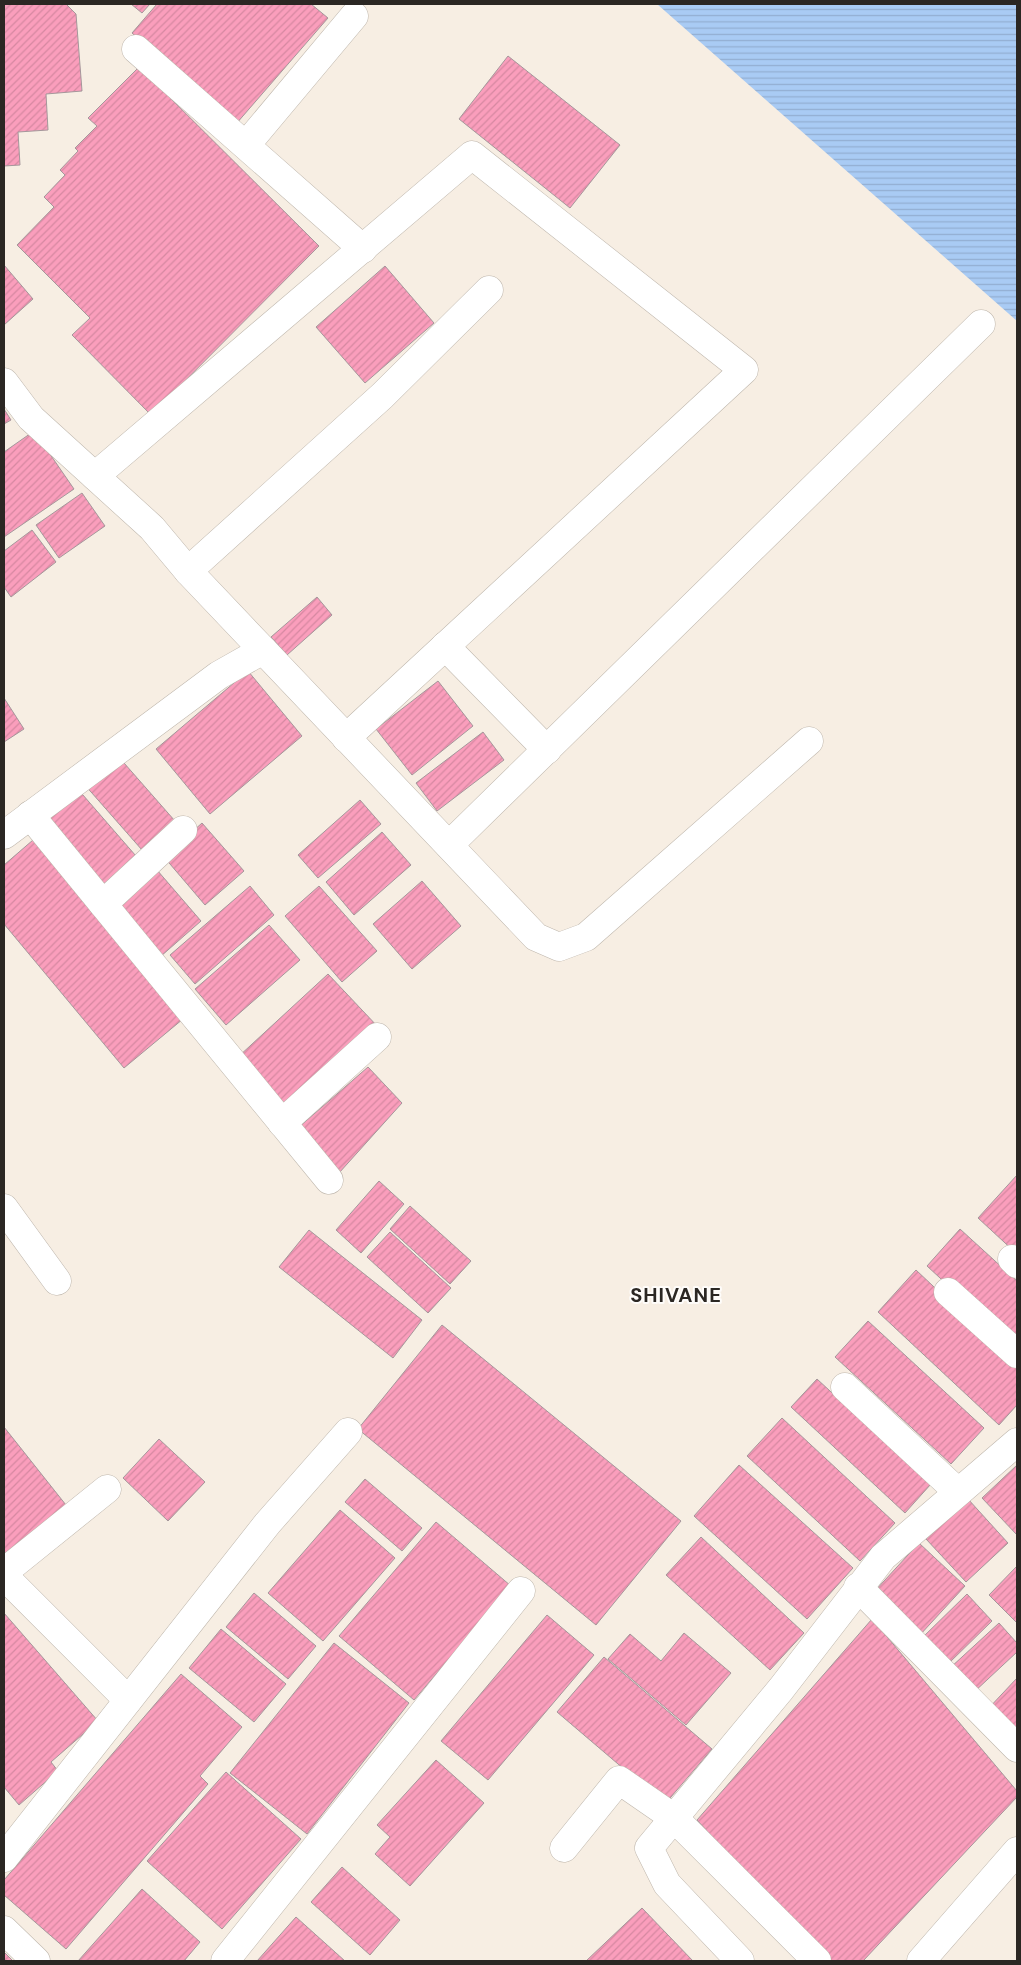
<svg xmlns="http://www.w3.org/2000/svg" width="1021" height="1965" font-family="'DM Sans',sans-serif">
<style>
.water{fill:url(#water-rules)}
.building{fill:url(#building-hatch);stroke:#a5979b}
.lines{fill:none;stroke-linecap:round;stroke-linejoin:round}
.minor-casing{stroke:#beb6ac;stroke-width:29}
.minor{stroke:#fff;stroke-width:28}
.labels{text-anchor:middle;stroke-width:4;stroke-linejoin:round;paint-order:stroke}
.district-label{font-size:20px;font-weight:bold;letter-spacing:1px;fill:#2b2723;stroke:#fefcfa}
</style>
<defs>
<pattern id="water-rules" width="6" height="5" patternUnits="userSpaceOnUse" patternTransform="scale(1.25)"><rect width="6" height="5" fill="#a9cbf4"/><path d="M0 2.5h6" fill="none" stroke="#92aed1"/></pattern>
<pattern id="building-hatch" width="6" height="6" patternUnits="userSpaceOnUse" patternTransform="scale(1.25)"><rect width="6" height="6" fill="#fa9ebc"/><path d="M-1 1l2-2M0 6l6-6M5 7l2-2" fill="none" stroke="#d688a1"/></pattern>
</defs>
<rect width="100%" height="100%" fill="#f7eee3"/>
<polygon class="water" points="657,4 1017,4 1017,321"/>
<g class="building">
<polygon points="4,4 66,4 76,14 82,91 46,94 48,130 18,132 20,165 4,166"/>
<polygon points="131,4 150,4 142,13"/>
<polygon points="157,4 311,4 328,18 236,124 132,33"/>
<polygon points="508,56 620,145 570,208 459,119"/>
<polygon points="139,67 319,246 151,415 72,335 90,318 17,245 54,207 44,197 65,175 60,170 78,151 75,148 97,126 88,118"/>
<polygon points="4,265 33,299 4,325"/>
<polygon points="385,266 434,323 365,383 316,327"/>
<polygon points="4,409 11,420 4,424"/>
<polygon points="34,431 74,489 4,537 4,452"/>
<polygon points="82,493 105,526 59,558 36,525"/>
<polygon points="32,530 56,562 11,597 4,587 4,551"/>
<polygon points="317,597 332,615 287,655 271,637"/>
<polygon points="248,671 302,736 210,814 156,749"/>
<polygon points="438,681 473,726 412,775 376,729"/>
<polygon points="4,698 24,729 4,742"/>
<polygon points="483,732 504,760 437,811 416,783"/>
<polygon points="117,755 175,821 142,850 84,784"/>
<polygon points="76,787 136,856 98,889 38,820"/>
<polygon points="360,800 381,824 318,878 298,855"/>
<polygon points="202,823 244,871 205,905 164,857"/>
<polygon points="382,832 411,865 354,915 326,882"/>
<polygon points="33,840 183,1019 124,1068 4,924 4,865"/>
<polygon points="157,870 201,921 160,957 116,905"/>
<polygon points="422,881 461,926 412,969 373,924"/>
<polygon points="250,886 274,915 195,984 170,955"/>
<polygon points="319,886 377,951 342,982 285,916"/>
<polygon points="269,925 300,960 226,1025 195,989"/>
<polygon points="328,974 379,1028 289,1112 238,1057"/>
<polygon points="368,1067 402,1103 339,1173 299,1127"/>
<polygon points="1017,1175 1017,1254 978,1218"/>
<polygon points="379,1181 404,1204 361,1253 336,1230"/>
<polygon points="410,1206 471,1261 450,1284 390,1229"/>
<polygon points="960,1229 1017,1281 1017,1349 927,1266"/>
<polygon points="309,1230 422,1320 393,1358 279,1267"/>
<polygon points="390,1232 451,1288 428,1313 367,1257"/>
<polygon points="916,1270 1017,1365 1017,1405 999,1425 878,1312"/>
<polygon points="868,1321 984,1428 951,1464 835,1357"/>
<polygon points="442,1325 681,1521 596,1625 358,1429"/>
<polygon points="817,1379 931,1484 905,1513 791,1407"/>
<polygon points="782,1418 895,1523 860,1561 747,1456"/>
<polygon points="4,1427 66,1505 4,1555"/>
<polygon points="159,1439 205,1482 168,1521 123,1478"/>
<polygon points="739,1465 853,1568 807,1619 694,1516"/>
<polygon points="1017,1465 1017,1535 982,1498"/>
<polygon points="365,1479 422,1528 402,1551 345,1502"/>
<polygon points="968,1499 1008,1543 966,1582 926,1539"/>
<polygon points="340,1510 395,1558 323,1641 268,1593"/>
<polygon points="436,1522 511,1586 414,1700 339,1636"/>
<polygon points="701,1537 804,1633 770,1670 666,1575"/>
<polygon points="919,1543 965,1586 919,1636 873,1593"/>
<polygon points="1017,1566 1017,1623 989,1595"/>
<polygon points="254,1593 316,1646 288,1679 226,1627"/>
<polygon points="967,1594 992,1621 947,1665 921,1639"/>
<polygon points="4,1613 98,1721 51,1762 58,1771 19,1805 4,1787"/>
<polygon points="547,1615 594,1655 488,1780 441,1741"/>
<polygon points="872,1619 1017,1791 1017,1797 863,1961 826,1961 697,1820"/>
<polygon points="999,1623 1017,1643 1017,1652 973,1693 950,1668"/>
<polygon points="221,1629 286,1684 254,1722 189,1668"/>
<polygon points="684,1633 731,1673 686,1725 608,1659 630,1634 661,1661"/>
<polygon points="334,1643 409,1703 307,1834 230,1773"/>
<polygon points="604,1657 712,1749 665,1804 557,1712"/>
<polygon points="181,1674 242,1727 200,1776 208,1784 66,1949 4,1895 4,1880"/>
<polygon points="1017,1678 1017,1739 987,1710"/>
<polygon points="436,1760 484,1803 410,1886 375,1854 390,1837 377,1825"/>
<polygon points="226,1772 301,1839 222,1929 147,1861"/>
<polygon points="342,1867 400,1920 370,1955 311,1902"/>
<polygon points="142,1889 200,1942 184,1961 78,1961"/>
<polygon points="642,1908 693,1961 586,1961"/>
<polygon points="296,1917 345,1961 257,1961"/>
<polygon points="4,1952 13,1961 4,1961"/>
</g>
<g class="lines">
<defs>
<g id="minor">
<polyline points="136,49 363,249"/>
<polyline points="246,145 354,16"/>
<polyline points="4,382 31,418 152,528 188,571 263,650 219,675 4,835"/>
<polyline points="95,476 472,155 744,370 346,738"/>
<polyline points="188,571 382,396 489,290"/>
<polyline points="445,646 547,750"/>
<polyline points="263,650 536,937 559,947 586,937 809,741"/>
<polyline points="30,815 329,1180"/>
<polyline points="449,845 981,324"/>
<polyline points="103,904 183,830"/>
<polyline points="282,1123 377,1037"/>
<polyline points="4,1208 57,1281"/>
<polyline points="1012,1259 1017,1264"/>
<polyline points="948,1292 1017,1354"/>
<polyline points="845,1387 958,1492"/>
<polyline points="4,1572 107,1489"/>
<polyline points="4,1576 128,1700"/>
<polyline points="858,1587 1017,1748"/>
<polyline points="564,1848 619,1780 674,1818 817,1961"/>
<polyline points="4,1858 267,1524 348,1432"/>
<polyline points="4,1930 36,1961"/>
<polyline points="225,1961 521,1591"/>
<polyline points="740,1961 667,1884 649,1848 781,1689 883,1557 1017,1442"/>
<polyline points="921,1961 1017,1851"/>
</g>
</defs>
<use href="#minor" class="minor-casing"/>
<use href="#minor" class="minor"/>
</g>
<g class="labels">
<g class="district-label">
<text x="676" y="1302">SHIVANE</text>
</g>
</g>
<rect width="1021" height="1965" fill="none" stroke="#2b2723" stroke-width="10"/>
</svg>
